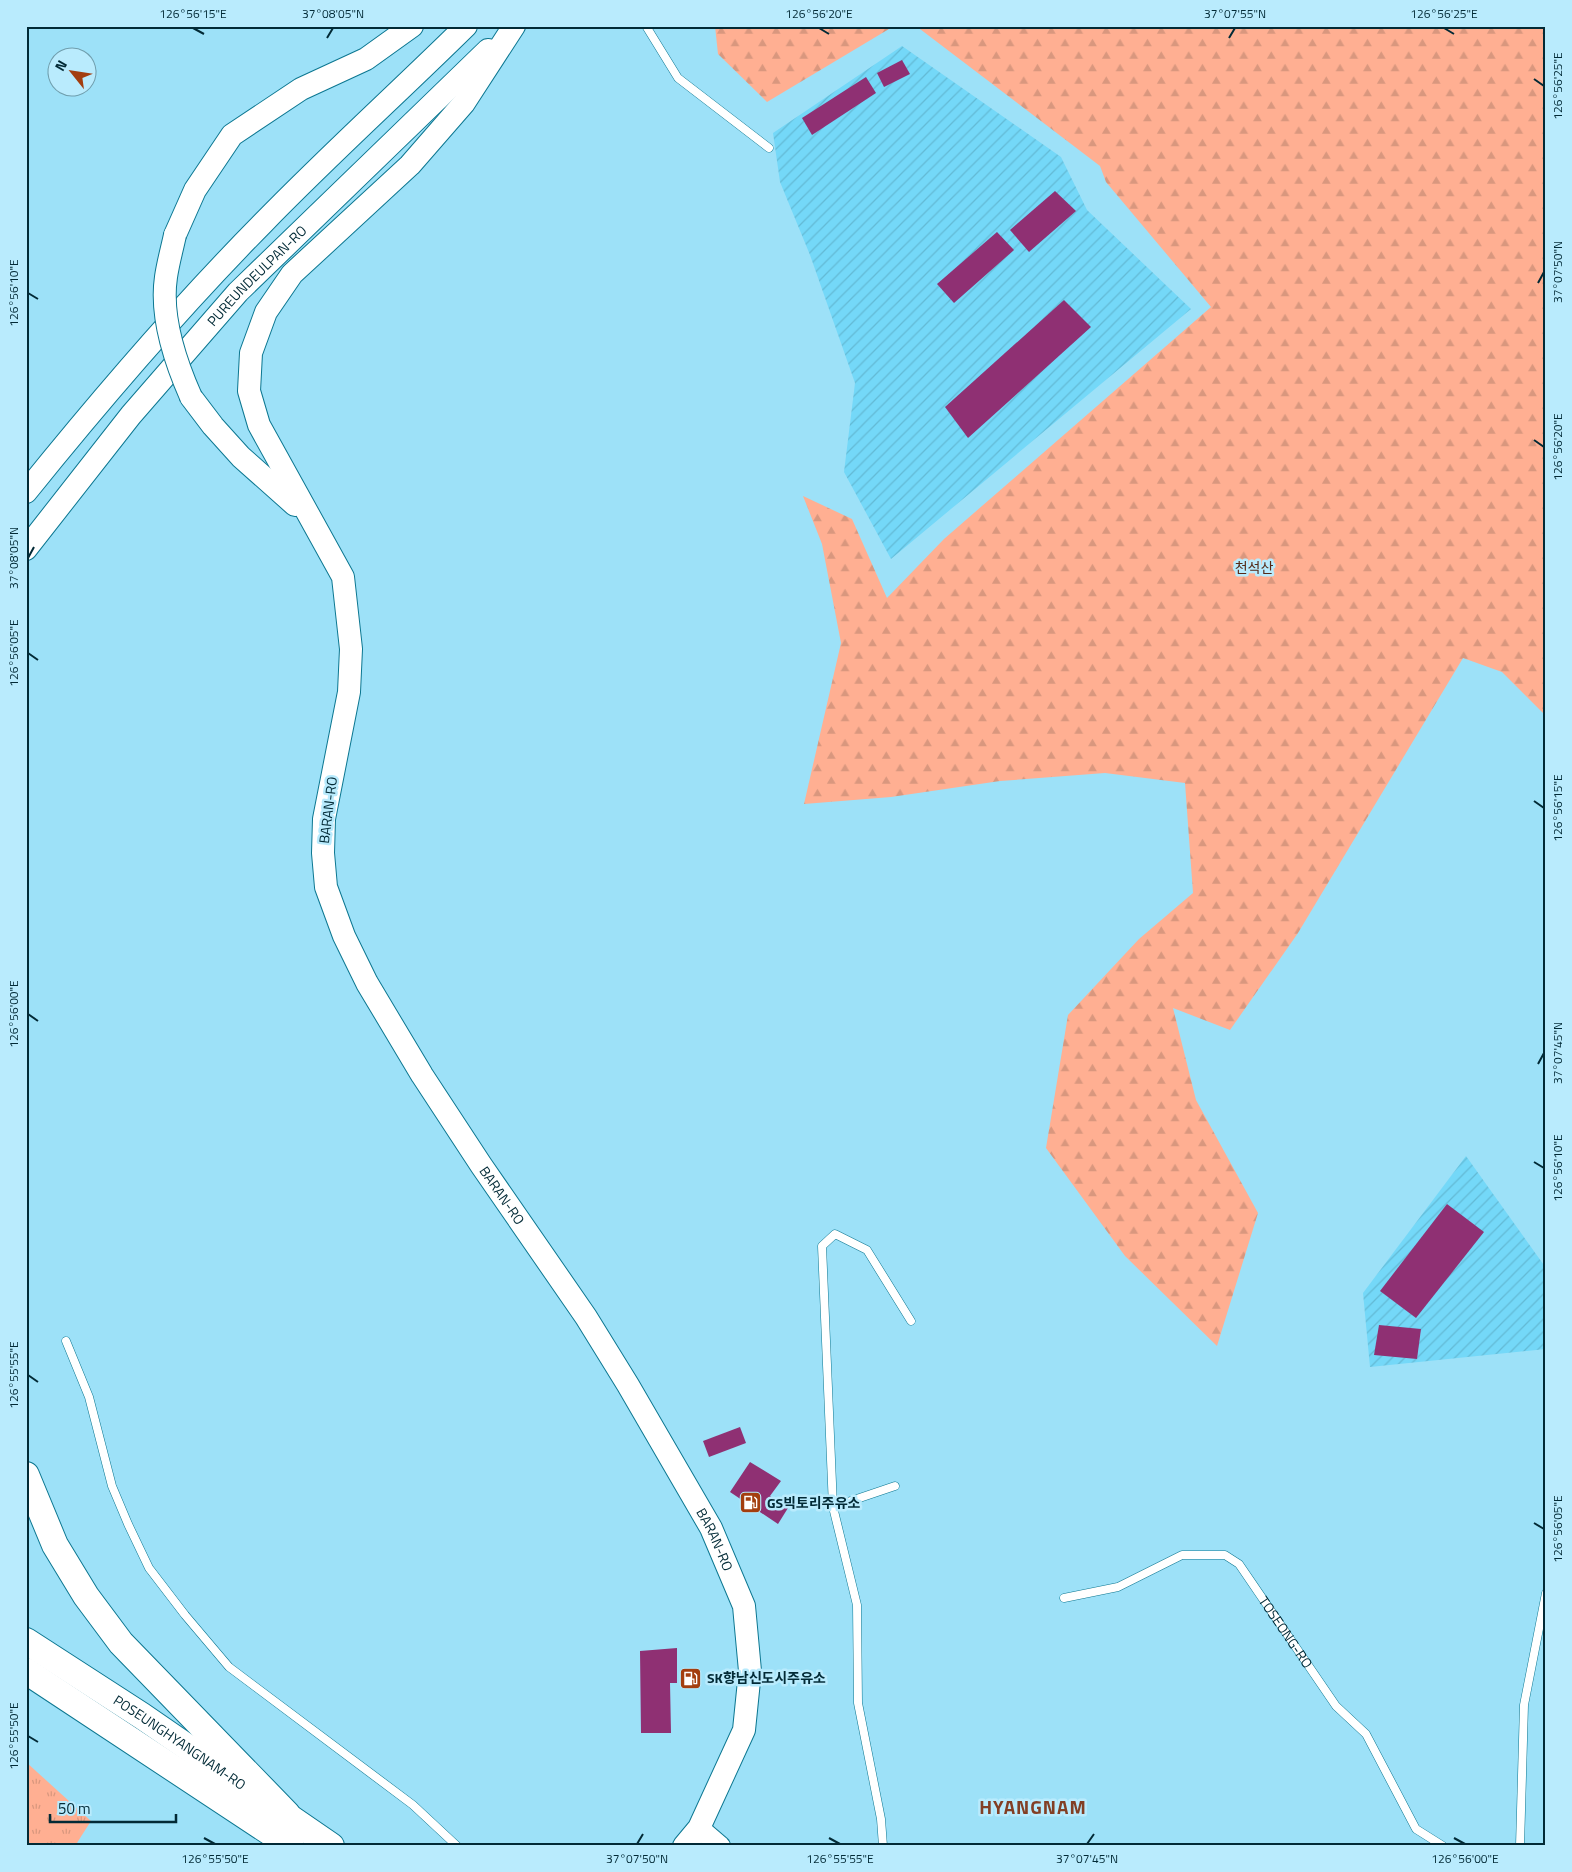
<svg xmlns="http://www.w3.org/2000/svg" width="1572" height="1872" font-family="'Titillium Web','Noto Sans KR',sans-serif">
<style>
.industrial{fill:url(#industrial-furrows)}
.grass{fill:url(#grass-tufts)}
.forest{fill:url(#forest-firs)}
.building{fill:#8f3073}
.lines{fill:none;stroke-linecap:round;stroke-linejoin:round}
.lane-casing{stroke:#0c7791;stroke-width:9}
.secondary-casing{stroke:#0c7791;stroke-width:22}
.primary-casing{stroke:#0c7791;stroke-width:24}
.highway-casing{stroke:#0c7791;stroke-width:28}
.lane{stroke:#fff;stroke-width:8}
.secondary{stroke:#fff;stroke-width:20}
.primary{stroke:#fff;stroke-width:22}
.highway{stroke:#fff;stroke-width:26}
.primary-bridge-casing{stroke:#0c7791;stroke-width:24;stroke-linecap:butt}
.primary-bridge{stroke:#fff;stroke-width:22}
.ticks{fill:none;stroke:#022a36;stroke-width:2}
.labels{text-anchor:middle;stroke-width:5;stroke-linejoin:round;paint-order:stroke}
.street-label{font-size:14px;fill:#022a36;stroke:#b9ebfd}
.park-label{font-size:14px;fill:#552917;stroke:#b9ebfd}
.poi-label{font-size:14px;font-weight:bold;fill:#022a36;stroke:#b9ebfd;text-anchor:start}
.district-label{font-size:19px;font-weight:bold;letter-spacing:1px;fill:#823f25;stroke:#b9ebfd}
.neatline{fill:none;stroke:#022a36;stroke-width:2}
.ticks-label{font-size:12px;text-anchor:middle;fill:#022a36}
</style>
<defs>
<pattern id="industrial-furrows" width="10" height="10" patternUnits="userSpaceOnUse" patternTransform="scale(1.25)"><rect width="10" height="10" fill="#74d8f8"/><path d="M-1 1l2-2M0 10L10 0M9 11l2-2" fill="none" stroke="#63bad5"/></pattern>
<pattern id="grass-tufts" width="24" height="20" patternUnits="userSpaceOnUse" patternTransform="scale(1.25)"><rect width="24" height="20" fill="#ffaf92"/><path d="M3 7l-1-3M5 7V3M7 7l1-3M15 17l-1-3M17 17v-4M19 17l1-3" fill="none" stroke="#d9977e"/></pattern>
<pattern id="forest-firs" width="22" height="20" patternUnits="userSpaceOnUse" patternTransform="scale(1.25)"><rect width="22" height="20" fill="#ffaf92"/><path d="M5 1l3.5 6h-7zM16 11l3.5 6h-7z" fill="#d9977e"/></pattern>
</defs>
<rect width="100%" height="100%" fill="#9de1f8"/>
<g class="industrial">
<polygon points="902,46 1061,157 1087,210 1191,309 891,559 844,472 855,383 810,255 780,182 773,133"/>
<polygon points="1466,1156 1546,1268 1546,1349 1370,1367 1363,1293"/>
</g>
<polygon class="grass" points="26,1762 91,1821 75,1846 26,1846"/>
<g class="forest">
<polygon points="715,26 894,26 767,102 718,54"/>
<polygon points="916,26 1546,26 1546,716 1502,672 1463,658 1298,933 1230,1030 1173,1008 1196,1100 1258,1213 1217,1346 1125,1256 1046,1148 1068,1015 1139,939 1193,893 1185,783 1105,773 1000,781 891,797 804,804 841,643 822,544 803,496 852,519 887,598 944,539 1211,307 1106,182 1100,166"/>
</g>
<g class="building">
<polygon points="902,60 910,74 884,87 877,73"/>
<polygon points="866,77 876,93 812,135 802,118"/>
<polygon points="1055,191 1076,211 1029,252 1010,230"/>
<polygon points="997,232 1014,250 954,303 937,284"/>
<polygon points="1064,300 1091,327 968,438 945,407"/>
<polygon points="1447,1204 1484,1232 1416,1318 1380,1291"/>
<polygon points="1379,1325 1421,1329 1417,1359 1374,1355"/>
<polygon points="740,1427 746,1443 709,1457 703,1441"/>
<polygon points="750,1462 781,1481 770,1496 788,1508 778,1524 730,1492"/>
<polygon points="677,1648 677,1683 670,1683 671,1733 641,1733 640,1651"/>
</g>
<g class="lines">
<defs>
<g id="lane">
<polyline points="646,26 678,78 769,148"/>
<polyline points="66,1341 89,1397 112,1486 128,1524 149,1568 185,1615 229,1667 413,1805 457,1846"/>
<polyline points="833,1507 822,1246 835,1234 867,1250 911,1321"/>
<path id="s1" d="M1064,1598L1118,1587L1182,1555H1225L1239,1564L1336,1706L1366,1734L1416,1829L1443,1846"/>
<polyline points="883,1846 881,1819 858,1703 857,1605 833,1507 895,1486"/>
<polyline points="1520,1846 1524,1705 1546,1593"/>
</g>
<polyline id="secondary" points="699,1828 720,1846"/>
<g id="primary">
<path id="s2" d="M514,26L464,103L410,165L292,274L266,312L251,353L249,391L259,425L343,577L351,649L349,692L324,819L323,853L326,887L344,936L367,983L422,1075L481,1165L586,1317L628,1385L711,1528L744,1606L750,1671L744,1730L699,1828L684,1846"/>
<polyline points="175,235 195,190 232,135 301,89 366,59 412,26"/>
<polyline points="191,397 213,426 241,457 295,505"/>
<path d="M26,492C101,399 179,308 263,223C329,155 399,92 466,26"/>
<path id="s3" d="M26,549L131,415L238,292L488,50"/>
</g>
<g id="highway">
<polyline points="26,1475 55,1545 86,1596 121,1643 287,1814"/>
<path id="s4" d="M26,1641L142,1716L331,1846"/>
<polyline points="26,1671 291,1846"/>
</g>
</defs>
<use href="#lane" class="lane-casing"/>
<use href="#secondary" class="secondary-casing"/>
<use href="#primary" class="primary-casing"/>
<use href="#highway" class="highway-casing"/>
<use href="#lane" class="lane"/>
<use href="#secondary" class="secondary"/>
<use href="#primary" class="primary"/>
<use href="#highway" class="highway"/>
<defs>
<path id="primary-bridge" d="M175,235C172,249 168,263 166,277C160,317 175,361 191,397"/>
</defs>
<use href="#primary-bridge" class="primary-bridge-casing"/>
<use href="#primary-bridge" class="primary-bridge"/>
</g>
<path class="ticks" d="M193,28L204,34M819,28L829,34M1444,28L1454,34M327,38L333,28M1229,38L1235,28M1534,79L1544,86M1538,283L1544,272M28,293L38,299M1534,440L1544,447M28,558L34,547M28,653L38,660M1534,801L1544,808M28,1014L38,1021M1538,1064L1544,1053M1534,1162L1544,1168M28,1375L38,1382M1534,1523L1544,1529M28,1736L38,1742M204,1838L215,1844M829,1838L840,1844M1454,1838L1465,1844M637,1844L643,1834M1087,1844L1094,1834"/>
<defs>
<symbol id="fuel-square" viewBox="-11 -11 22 22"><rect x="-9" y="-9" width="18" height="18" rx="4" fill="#a33e0f" stroke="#b9ebfd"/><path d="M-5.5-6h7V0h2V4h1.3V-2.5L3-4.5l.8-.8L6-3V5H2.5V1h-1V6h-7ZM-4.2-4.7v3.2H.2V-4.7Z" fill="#fff"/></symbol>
</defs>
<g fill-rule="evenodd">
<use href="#fuel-square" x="738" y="1490" width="25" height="25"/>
<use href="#fuel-square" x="678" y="1666" width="25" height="25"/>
</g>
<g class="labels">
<g class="street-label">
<text dy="5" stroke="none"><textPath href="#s3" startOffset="358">PUREUNDEULPAN-RO</textPath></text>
<text transform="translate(328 810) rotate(-83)" y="5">BARAN-RO</text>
<text dy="5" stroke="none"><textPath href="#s2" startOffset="1341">BARAN-RO</textPath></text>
<text dy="5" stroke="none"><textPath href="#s2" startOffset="1746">BARAN-RO</textPath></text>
<text dy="5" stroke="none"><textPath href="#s1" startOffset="269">TOSEONG-RO</textPath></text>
<text dy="5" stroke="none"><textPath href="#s4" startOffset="184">POSEUNGHYANGNAM-RO</textPath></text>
</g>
<g class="park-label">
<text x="1254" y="573">천석산</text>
</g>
<g class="poi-label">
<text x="767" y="1508">GS빅토리주유소</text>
<text x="707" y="1683">SK향남신도시주유소</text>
</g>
<g class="district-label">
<text x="1033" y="1814">HYANGNAM</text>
</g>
</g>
<rect width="1572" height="1872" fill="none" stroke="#b9ebfd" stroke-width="55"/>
<g transform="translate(72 72) rotate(300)"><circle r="24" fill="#b9ebfd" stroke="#709ead"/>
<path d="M0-4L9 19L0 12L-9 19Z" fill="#a33e0f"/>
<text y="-8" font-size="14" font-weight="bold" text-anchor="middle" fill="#022a36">N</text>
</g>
<path d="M50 1814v8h126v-8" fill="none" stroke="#022a36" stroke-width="2.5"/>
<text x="58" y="1814" font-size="15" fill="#022a36" stroke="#b9ebfd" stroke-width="4" paint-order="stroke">50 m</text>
<rect x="28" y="28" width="1516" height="1816" class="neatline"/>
<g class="ticks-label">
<text x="193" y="18">126°56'15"E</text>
<text x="333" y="18">37°08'05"N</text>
<text x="819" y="18">126°56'20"E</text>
<text x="1235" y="18">37°07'55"N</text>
<text x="1444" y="18">126°56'25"E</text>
<text transform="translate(1558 86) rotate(-90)" y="4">126°56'25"E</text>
<text transform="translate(1558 272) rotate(-90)" y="4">37°07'50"N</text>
<text transform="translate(14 293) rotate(-90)" y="4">126°56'10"E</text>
<text transform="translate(1558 447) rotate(-90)" y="4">126°56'20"E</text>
<text transform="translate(14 558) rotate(-90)" y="4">37°08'05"N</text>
<text transform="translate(14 653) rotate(-90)" y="4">126°56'05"E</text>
<text transform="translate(1558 808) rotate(-90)" y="4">126°56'15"E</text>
<text transform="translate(14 1014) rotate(-90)" y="4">126°56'00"E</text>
<text transform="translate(1558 1053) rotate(-90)" y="4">37°07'45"N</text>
<text transform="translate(1558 1168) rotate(-90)" y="4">126°56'10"E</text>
<text transform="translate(14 1375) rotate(-90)" y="4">126°55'55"E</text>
<text transform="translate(1558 1529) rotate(-90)" y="4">126°56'05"E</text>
<text transform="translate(14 1736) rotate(-90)" y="4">126°55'50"E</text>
<text x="215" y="1863">126°55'50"E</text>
<text x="637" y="1863">37°07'50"N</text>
<text x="840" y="1863">126°55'55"E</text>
<text x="1087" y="1863">37°07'45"N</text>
<text x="1465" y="1863">126°56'00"E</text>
</g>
</svg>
